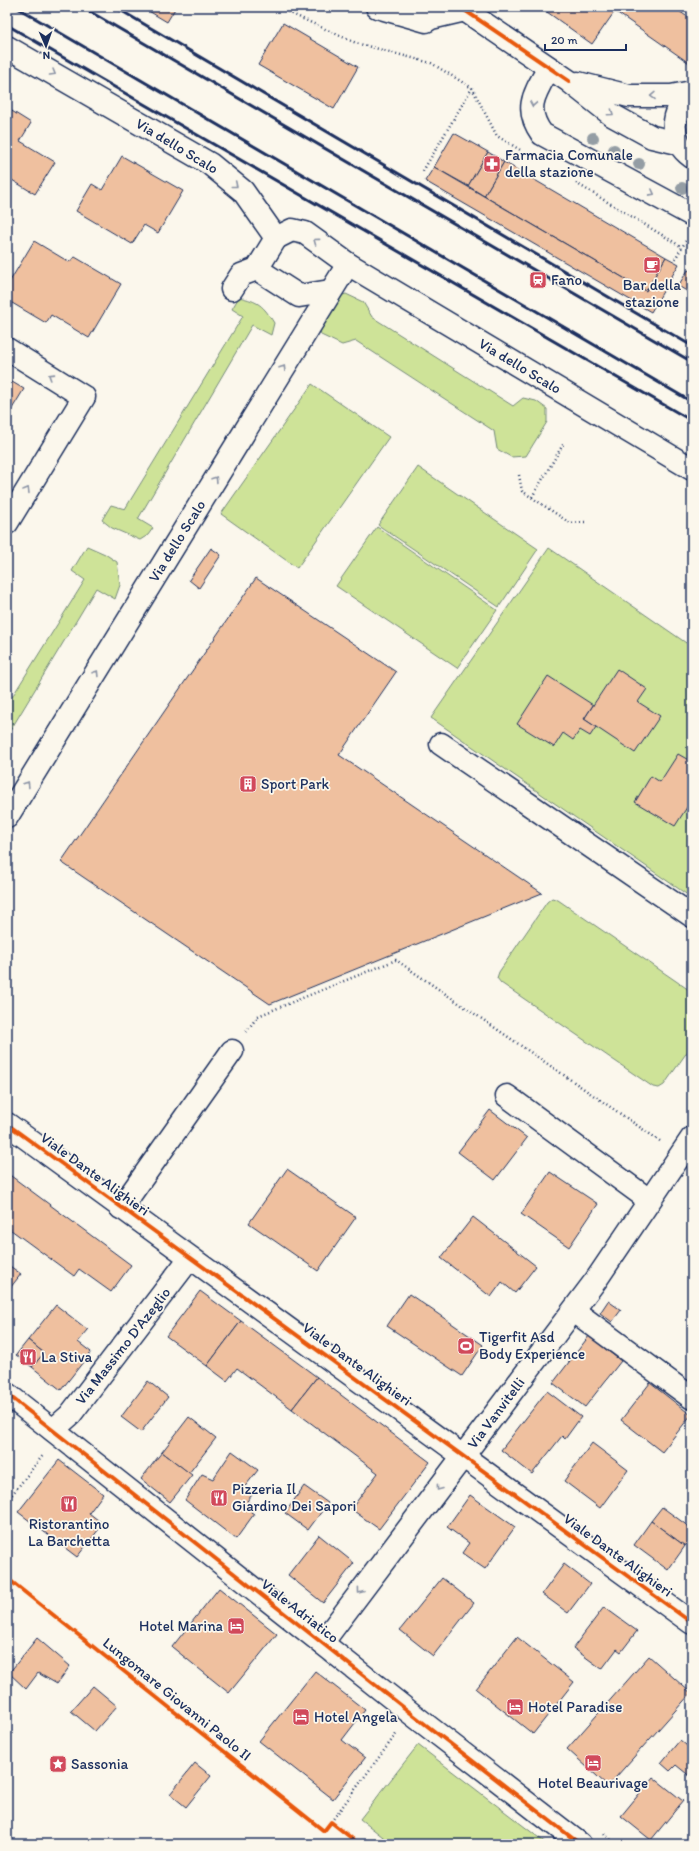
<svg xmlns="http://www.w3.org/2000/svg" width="699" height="1851" font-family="Itim,sans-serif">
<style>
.green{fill:#cee398;stroke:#74897b}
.building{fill:#efc09f;stroke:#1b2f5e}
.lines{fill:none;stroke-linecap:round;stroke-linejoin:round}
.minor-casing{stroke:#1b2f5e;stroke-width:25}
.major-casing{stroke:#1b2f5e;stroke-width:25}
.path{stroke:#1b2f5e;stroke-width:2.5;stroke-dasharray:1 3;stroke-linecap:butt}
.minor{stroke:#fbf7ec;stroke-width:22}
.major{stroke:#fbf7ec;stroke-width:22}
.rail{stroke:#1b2f5e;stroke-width:3}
.cycleway-casing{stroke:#fbf7ec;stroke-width:6}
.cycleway{stroke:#e8590c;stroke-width:4}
.tree{fill:#949da4}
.oneway{stroke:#8b93a5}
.labels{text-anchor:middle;stroke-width:3.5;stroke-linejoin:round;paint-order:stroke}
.street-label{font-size:15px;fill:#1b2f5e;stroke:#fbf7ec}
.poi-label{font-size:15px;fill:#1b2f5e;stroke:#fbf7ec;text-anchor:start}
</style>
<rect width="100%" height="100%" fill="#fbf7ec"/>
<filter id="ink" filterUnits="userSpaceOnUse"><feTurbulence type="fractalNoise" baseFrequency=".025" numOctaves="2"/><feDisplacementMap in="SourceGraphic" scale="8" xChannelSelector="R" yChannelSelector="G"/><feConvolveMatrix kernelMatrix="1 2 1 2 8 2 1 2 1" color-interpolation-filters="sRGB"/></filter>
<g filter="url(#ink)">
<g class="green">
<polygon points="346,294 363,302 372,317 513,406 523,398 536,401 547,409 547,422 526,456 511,457 497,449 494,431 356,341 342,345 321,335 319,322 331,299"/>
<path d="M239,297C259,302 263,305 274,323L271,335L252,325L138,519L153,528L148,535L140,540L112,528L102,520L111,505L125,509L243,316L232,309Z"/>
<polygon points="312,384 389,437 297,568 221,514"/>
<polygon points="418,467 538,549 499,607 378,525"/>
<polygon points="377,527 497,610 457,668 336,586"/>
<polygon points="87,546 105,554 117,562 120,585 115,599 96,588 7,736 7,705 85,580 72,571"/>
<polygon points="549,548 692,647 692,898 431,718"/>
<polygon points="552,898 558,900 692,992 692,1045 664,1085 659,1088 653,1087 501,983 497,978 499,972 547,902"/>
<polygon points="418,1745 547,1844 392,1844 360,1819"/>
</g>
<g class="building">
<polygon points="142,7 176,7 167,22"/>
<polygon points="540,7 609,7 615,11 592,44"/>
<polygon points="609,7 673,7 692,20 692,65"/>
<polygon points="283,23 358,67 334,109 258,65"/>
<polygon points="7,108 31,123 20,141 55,162 35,194 7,177"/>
<polygon points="454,133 488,152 468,186 434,167"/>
<polygon points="488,152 504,162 484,196 468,186"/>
<polygon points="122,156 183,191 158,233 144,225 132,244 76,211 92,184 102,190"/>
<polygon points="504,162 666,257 646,291 484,196"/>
<polygon points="434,167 646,291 666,257 679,264 651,312 425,181"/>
<polygon points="34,241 69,262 75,257 121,284 89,338 51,315 46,323 7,300 7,286"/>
<polygon points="688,270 692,272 692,294 678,286"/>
<polygon points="7,379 24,389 7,417"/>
<polygon points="211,548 221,555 199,588 189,580"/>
<polygon points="256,578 396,672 339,755 542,893 270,1004 61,862"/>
<polygon points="617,669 647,689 638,702 660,716 635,753 584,719"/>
<polygon points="548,676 593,705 584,719 596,727 590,736 580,730 573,740 563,733 554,747 517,724"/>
<polygon points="678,754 692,762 692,802 691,801 675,826 635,802 651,776 660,782"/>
<polygon points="490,1110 527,1138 495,1180 458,1152"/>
<polygon points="287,1169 356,1217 318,1271 249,1223"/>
<polygon points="550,1172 598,1204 569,1247 521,1214"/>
<polygon points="7,1173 131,1265 111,1292 79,1269 74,1276 7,1227"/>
<polygon points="473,1217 536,1266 515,1293 502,1282 491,1297 441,1258"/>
<polygon points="7,1264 21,1274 7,1292"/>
<polygon points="200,1291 241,1321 207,1366 166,1336"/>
<polygon points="409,1294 483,1345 462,1376 387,1326"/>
<polygon points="608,1301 621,1310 612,1322 600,1313"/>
<polygon points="56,1305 88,1330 78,1342 91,1352 61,1390 32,1367 44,1353 28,1340"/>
<polygon points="241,1321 317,1377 292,1409 237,1368 227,1381 207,1366"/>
<polygon points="589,1336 621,1361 585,1407 553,1383"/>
<polygon points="28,1340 44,1353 32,1367 16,1355"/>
<polygon points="317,1377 430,1462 379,1529 351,1509 378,1473 292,1409"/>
<polygon points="148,1381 168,1397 141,1432 121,1417"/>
<polygon points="650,1383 691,1415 662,1452 621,1420"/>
<polygon points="547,1391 581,1417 565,1439 562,1436 532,1474 501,1450"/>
<polygon points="189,1417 216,1438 189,1473 162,1452"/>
<polygon points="592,1443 628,1470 600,1508 564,1481"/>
<polygon points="232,1451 258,1470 243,1489 252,1495 247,1501 254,1506 251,1512 254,1514 236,1539 185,1500 202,1474 213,1479"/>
<polygon points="162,1452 192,1475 170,1502 141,1479"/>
<polygon points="59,1460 103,1494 89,1513 103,1524 77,1557 18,1512"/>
<polygon points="304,1486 328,1503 308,1530 285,1513"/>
<polygon points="470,1495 515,1527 485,1569 462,1553 469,1543 447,1527"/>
<polygon points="662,1507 692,1529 692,1537 685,1546 651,1521"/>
<polygon points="651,1521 685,1546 668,1570 634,1545"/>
<polygon points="319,1535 354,1563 323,1603 288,1575"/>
<polygon points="564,1564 590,1584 568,1613 542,1594"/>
<polygon points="442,1578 474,1603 433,1656 400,1630"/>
<polygon points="219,1588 277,1634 229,1693 172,1647"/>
<polygon points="604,1607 637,1631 621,1652 617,1649 602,1669 573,1648"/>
<polygon points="517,1637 574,1682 533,1734 476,1689"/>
<polygon points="37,1638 70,1666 57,1684 38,1673 26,1689 9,1673"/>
<polygon points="649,1656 691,1693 608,1786 567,1749"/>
<polygon points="315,1671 365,1710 342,1740 365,1758 333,1799 259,1741"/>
<polygon points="93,1686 117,1706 95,1731 71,1711"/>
<polygon points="680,1740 692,1750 692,1778 676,1765 670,1771 661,1763"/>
<polygon points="195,1763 211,1776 186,1807 170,1794"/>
<polygon points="653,1777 683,1801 651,1840 621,1816"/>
</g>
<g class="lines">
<defs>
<g id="minor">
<polyline points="377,7 426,21 431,18 465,10"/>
<polyline points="7,47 210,164 243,191 276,238"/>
<path d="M549,68C535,93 523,108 542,134L690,214L692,211"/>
<polyline points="276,238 292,230 305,233 348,264 692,469"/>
<polyline points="257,269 299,296 330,291"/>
<polyline points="232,289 241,275 257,269 276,238"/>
<polyline points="7,349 84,397 7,523"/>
<polyline points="441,744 692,916"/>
<polyline points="7,817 348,264"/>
<polyline points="507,1096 649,1200"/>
<polyline points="7,1124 692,1623"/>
<polyline points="121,1208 232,1051"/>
<polyline points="574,1311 692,1398"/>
<polyline points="7,1394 412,1714 580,1844"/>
<polyline points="53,1430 70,1415 190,1258"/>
<polyline points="322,1643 596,1280 692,1138"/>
</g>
<g id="major">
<polyline points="460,7 569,81 612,115 652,137 678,143"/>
<polyline points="578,83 629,96 671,96 692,92"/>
<path d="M692,93C670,111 668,140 692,157"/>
</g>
</defs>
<use href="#minor" class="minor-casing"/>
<use href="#major" class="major-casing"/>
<g class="path">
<polyline points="282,7 292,14 356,43 431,63 472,88 497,136 522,151"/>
<polyline points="423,171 472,88"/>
<polyline points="576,183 682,247"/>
<polyline points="675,259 687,239"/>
<polyline points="519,475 522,491 570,523 585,522"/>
<polyline points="532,497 564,443"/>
<polyline points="246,1032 258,1016 396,960 660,1141"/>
<polyline points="7,1501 44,1454"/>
<polyline points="331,1822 397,1733"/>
<polyline points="604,1834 616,1844"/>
<polyline points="688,1844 692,1842"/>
</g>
<use href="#minor" class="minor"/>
<use href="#major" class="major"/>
<g class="rail">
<polyline points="16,7 692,402"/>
<polyline points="82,7 692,362"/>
<polyline points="115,7 692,346"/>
<polyline points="7,25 692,421"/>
</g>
<defs>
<g id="cycleway">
<polyline points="460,7 569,81"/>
<polyline points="7,1124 692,1623"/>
<polyline points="7,1394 412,1714 580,1844"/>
<polyline points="7,1578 324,1831 331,1822 359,1844"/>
</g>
</defs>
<use href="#cycleway" class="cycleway-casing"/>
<use href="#cycleway" class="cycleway"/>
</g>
<g class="tree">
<circle cx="593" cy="138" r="6"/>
<circle cx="614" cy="150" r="6"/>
<circle cx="639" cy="164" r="6"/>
<circle cx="682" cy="188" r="6"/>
</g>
<defs><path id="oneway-chevron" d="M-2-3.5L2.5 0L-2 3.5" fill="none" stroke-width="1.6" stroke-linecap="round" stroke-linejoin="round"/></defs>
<g class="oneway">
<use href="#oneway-chevron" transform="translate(53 73) rotate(30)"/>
<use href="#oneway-chevron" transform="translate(653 96) rotate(179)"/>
<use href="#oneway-chevron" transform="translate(533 104) rotate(100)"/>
<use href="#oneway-chevron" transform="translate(611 113) rotate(35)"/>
<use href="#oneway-chevron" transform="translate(235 185) rotate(39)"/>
<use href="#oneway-chevron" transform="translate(652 193) rotate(28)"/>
<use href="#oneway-chevron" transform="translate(316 241) rotate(-144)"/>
<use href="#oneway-chevron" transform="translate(283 368) rotate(-58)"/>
<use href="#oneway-chevron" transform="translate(51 376) rotate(-148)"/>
<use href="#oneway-chevron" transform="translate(215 479) rotate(-58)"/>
<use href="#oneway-chevron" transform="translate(27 490) rotate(-59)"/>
<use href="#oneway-chevron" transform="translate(96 673) rotate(-58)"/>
<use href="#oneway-chevron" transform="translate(27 784) rotate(-58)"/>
<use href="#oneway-chevron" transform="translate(439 1488) rotate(127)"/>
<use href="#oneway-chevron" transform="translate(360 1591) rotate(127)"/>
</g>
</g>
<defs>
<symbol id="pharmacy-square" viewBox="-11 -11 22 22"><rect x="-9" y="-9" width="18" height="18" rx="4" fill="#d1495b" stroke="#fbf7ec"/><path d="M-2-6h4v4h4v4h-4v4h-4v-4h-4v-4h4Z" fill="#fff"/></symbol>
<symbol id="cafe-square" viewBox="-11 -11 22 22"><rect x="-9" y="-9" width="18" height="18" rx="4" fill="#d1495b" stroke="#fbf7ec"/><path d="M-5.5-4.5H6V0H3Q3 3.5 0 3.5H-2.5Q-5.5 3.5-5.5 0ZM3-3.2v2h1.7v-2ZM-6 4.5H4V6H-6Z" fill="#fff"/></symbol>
<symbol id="station-square" viewBox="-11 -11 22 22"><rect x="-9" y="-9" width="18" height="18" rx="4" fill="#d1495b" stroke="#fbf7ec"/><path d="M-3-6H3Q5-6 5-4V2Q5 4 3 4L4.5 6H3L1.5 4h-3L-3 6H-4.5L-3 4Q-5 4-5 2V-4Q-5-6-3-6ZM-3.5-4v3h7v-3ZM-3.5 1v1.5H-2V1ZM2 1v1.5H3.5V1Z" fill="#fff"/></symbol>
<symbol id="building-square" viewBox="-11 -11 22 22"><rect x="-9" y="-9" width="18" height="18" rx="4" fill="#d1495b" stroke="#fbf7ec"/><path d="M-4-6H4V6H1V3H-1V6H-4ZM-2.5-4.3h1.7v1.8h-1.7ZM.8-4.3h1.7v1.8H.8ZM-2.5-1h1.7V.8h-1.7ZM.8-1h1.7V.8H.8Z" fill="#fff"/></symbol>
<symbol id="stadium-square" viewBox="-11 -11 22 22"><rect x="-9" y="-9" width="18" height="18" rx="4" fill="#d1495b" stroke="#fbf7ec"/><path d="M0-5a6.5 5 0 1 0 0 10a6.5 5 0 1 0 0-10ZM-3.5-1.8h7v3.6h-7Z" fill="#fff"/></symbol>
<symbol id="restaurant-square" viewBox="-11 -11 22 22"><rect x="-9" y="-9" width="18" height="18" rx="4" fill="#d1495b" stroke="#fbf7ec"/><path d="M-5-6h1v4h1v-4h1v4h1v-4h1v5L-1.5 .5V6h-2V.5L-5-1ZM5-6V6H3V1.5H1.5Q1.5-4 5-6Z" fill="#fff"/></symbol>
<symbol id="hotel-square" viewBox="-11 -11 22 22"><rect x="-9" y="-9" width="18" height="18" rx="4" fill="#d1495b" stroke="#fbf7ec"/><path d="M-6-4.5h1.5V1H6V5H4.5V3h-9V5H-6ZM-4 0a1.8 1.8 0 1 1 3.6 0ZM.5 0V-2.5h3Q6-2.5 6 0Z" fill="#fff"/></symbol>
<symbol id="sight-square" viewBox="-11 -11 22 22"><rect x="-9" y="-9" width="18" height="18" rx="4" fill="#d1495b" stroke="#fbf7ec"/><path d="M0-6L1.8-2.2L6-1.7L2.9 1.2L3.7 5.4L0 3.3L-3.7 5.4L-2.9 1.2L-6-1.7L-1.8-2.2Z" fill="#fff"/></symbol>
</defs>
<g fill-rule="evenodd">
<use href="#pharmacy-square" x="482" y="154" width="20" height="20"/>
<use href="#cafe-square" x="642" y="255" width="20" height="20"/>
<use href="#station-square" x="528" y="270" width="20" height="20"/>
<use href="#building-square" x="238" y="774" width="20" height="20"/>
<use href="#stadium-square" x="456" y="1336" width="20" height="20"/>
<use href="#restaurant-square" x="18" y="1347" width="20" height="20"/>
<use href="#restaurant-square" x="209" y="1488" width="20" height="20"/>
<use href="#restaurant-square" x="59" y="1494" width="20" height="20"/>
<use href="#hotel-square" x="226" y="1616" width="20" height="20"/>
<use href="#hotel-square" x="505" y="1697" width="20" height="20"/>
<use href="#hotel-square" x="291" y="1707" width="20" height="20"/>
<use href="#hotel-square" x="583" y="1753" width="20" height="20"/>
<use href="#sight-square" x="48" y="1754" width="20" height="20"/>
</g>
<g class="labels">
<g class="street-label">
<text transform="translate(177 146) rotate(31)" y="5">Via dello Scalo</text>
<text transform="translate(520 366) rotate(31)" y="5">Via dello Scalo</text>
<text transform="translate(177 541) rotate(-58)" y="5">Via dello Scalo</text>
<text transform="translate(95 1174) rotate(36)" y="5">Viale Dante Alighieri</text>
<text transform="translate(123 1346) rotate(-52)" y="5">Via Massimo D'Azeglio</text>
<text transform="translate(357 1364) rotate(36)" y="5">Viale Dante Alighieri</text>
<text transform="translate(496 1413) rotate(-53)" y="5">Via Vanvitelli</text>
<text transform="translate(618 1555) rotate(36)" y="5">Viale Dante Alighieri</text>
<text transform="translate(300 1611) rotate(38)" y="5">Viale Adriatico</text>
<text transform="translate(177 1699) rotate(39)" y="5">Lungomare Giovanni Paolo II</text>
</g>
<g class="poi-label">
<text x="505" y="160">Farmacia Comunale<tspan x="505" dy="17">della stazione</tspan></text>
<text x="551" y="285">Fano</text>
<text x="652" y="290" text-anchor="middle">Bar della<tspan x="652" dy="17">stazione</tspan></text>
<text x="261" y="789">Sport Park</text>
<text x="479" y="1342">Tigerfit Asd<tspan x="479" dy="17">Body Experience</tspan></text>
<text x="41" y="1362">La Stiva</text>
<text x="232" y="1494">Pizzeria Il<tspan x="232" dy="17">Giardino Dei Sapori</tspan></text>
<text x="69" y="1529" text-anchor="middle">Ristorantino<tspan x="69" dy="17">La Barchetta</tspan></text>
<text x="223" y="1631" text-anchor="end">Hotel Marina</text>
<text x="528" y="1712">Hotel Paradise</text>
<text x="314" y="1722">Hotel Angela</text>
<text x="71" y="1769">Sassonia</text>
<text x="593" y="1788" text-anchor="middle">Hotel Beaurivage</text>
</g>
</g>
<rect width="699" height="1851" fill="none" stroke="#fbf7ec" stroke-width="24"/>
<rect x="12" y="12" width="675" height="1827" fill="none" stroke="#1b2f5e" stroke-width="1.5" filter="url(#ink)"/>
<g transform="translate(46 46) rotate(178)" stroke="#fbf7ec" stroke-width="3" paint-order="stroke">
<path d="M0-3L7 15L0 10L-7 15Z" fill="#1b2f5e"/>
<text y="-6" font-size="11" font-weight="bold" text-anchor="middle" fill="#1b2f5e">N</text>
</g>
<path d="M545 44v6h81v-6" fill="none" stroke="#1b2f5e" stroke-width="2"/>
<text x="551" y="44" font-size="12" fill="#1b2f5e" stroke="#fbf7ec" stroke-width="3" paint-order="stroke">20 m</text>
</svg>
